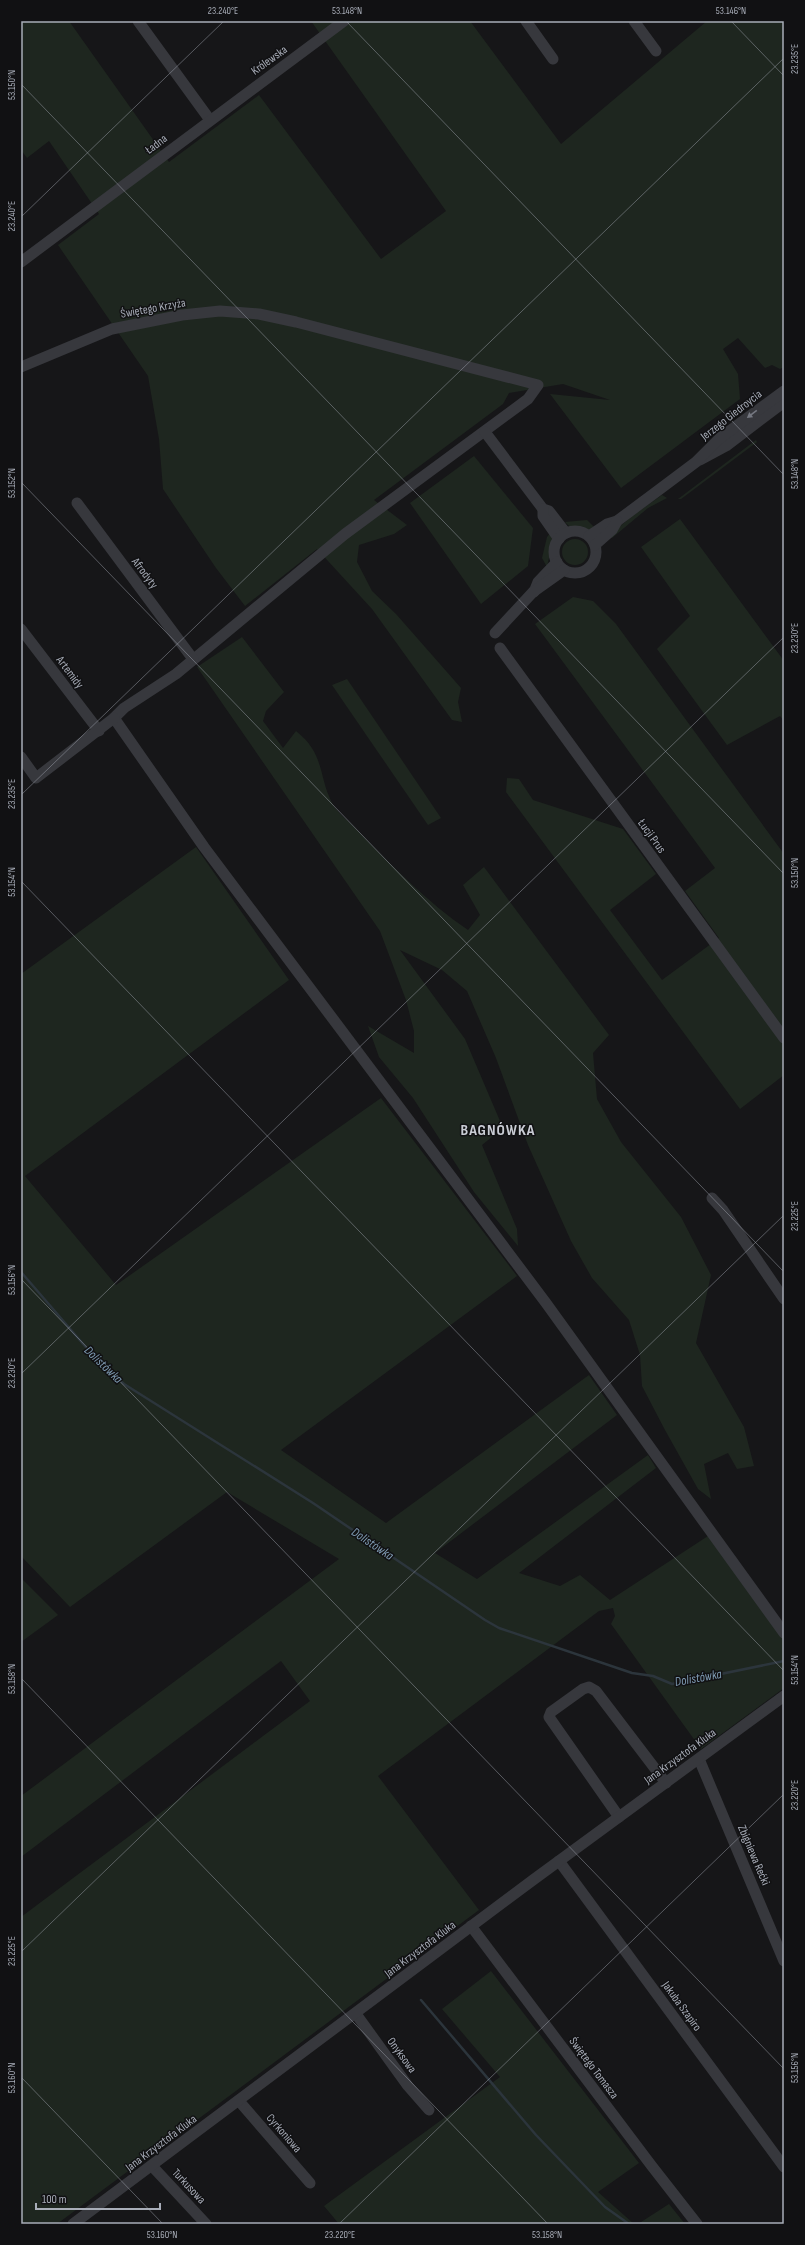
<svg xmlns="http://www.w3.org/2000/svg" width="805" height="2245" font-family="'Sofia Sans Condensed',sans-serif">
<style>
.green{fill:#1e261f}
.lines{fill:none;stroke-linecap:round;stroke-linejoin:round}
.stream{stroke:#2c353c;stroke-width:2.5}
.minor{stroke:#37383d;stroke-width:11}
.oneway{fill:#757881}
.ticks{fill:none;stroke:#a8adb8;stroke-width:1;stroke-opacity:0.45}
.labels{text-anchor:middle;stroke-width:3;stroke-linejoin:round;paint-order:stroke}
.street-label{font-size:12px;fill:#a8adb8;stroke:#111113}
.water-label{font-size:13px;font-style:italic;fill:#7f9bb3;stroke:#111113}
.district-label{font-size:16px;font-weight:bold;letter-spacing:1px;fill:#c9ccd4;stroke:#111113}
.neatline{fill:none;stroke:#a8adb8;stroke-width:1.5}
.ticks-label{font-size:10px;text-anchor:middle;fill:#a8adb8}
</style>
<rect width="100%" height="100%" fill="#161618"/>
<g class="green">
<polygon points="21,21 69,21 169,162 259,95 381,259 446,211 311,21 470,21 561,144 707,21 784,21 784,367 780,369 772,365 765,368 738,338 723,349 738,374 740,399 621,488 550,394 610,400 563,384 509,393 503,404 374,500 407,525 394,534 359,545 357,562 372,591 396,614 461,688 458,702 462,722 452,720 372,609 317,549 245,606 216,568 163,489 159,439 148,376 58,245 99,214 49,141 27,158 21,150"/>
<polygon points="756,440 757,442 681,499 678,499"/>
<polygon points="474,456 533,528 528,566 481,604 410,503"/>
<polygon points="662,495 667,498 648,508 612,538 610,535 632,516"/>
<polygon points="680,519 784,661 784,721 780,716 727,745 657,649 690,616 641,547"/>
<path d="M587,520L595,528C585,531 571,530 565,522Z"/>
<polygon points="551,532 553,540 547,567 542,558 547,537"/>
<circle cx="575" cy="552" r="13"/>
<polygon points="573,597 593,601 616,624 784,854 784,1075 740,1109 506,792 507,778 519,779 533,800 623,829 656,874 610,910 662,980 719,938 685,891 715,868 535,624"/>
<path d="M242,637L284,692L266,711L263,721L283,748L296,731C325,754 318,775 332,803C337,813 350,822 357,830C392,866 427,902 468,930L480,915L463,885L484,867L609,1035L593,1053L597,1099L621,1142L681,1217L711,1275L696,1343L744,1427L754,1466L737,1469L728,1453L704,1464L711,1499L698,1489L665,1430L642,1386L640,1355L629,1320L592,1278L571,1241L528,1145L496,1058L467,991L442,970L400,950L465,1039L503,1128L482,1145L517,1229L518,1246L474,1192L413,1098L379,1057L368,1026L414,1053V1031L406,1000L380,931L197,667Z"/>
<polygon points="347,679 441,818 428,825 332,685"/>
<polygon points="196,847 289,980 25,1176 116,1285 381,1098 517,1276 281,1450 386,1523 589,1375 617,1415 435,1553 477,1579 648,1455 656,1468 519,1573 560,1586 580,1575 610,1600 708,1536 784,1635 784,1688 701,1749 611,1624 615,1616 613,1608 599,1611 378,1776 479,1910 57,2224 21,2224 21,1917 310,1701 281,1661 21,1857 21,1796 339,1559 227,1492 70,1607 21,1556 21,974"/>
<polygon points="21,1578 58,1615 21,1642"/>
<polygon points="491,1971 639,2163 598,2192 634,2224 339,2224 324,2206 500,2077 442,2009"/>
<polygon points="669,2204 685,2224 638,2224"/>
</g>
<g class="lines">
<g class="stream">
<polyline points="21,1272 97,1360 124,1384 313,1503 485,1620 499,1628 632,1673 653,1676 672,1684 784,1661"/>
<polyline points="421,2000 536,2135 605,2207 629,2224"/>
</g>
<g class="minor">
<polyline points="138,21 210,120"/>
<polyline points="526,21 553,59"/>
<polyline points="634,21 656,51"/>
<polyline points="21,262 344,21"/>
<polyline points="21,367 112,329 182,315 220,311 259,314 296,322 538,385 528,399 345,534 176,674 124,708 114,718 204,847 546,1303 784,1633"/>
<polyline points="485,432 543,509 549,511 566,533"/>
<polyline points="700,460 726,446 784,402"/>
<polyline points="77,503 193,659"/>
<polyline points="543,509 543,516 559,539"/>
<circle cx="575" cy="552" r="21"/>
<polyline points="589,536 607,524 617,521 656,492 696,462 720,438 784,391"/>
<polyline points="595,545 612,530 617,521"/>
<polyline points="534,592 538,582 557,562"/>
<polyline points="21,629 99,731"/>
<polyline points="495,633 533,592 564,570"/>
<polyline points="500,648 784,1038"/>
<polyline points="21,757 36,778 114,718"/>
<polyline points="712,1198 723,1210 784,1299"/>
<polyline points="699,1759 784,1961"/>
<polyline points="619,1817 549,1717 551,1712 583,1689 589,1687 596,1691 666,1783"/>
<polyline points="559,1861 784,2167"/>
<polyline points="471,1926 651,2165 697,2224"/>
<polyline points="356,2014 408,2086 429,2110"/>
<polyline points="239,2101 310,2183"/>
<polyline points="152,2166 206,2224"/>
<polyline points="73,2224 533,1880 784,1696"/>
</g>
</g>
<defs><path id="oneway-solid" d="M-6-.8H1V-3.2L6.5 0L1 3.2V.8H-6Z"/></defs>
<use class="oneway" href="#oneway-solid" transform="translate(752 414) rotate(143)"/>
<path class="ticks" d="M346,21L784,475M731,21L784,76M21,84L784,874M21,217L224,21M21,482L784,1272M21,795L784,58M21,881L784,1671M21,1279L784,2069M21,1374L784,637M21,1678L548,2224M21,1952L784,1215M21,2077L163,2224M339,2224L784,1794"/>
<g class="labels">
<g class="street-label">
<text transform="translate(269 60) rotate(-36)" y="4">Królewska</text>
<text transform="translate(156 144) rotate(-37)" y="4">Ładna</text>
<text transform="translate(153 308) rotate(-10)" y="4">Świętego Krzyża</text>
<text transform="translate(731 415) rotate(-38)" y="4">Jerzego Giedroycia</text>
<text transform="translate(145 573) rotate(53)" y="4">Afrodyty</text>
<text transform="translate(70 672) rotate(53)" y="4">Artemidy</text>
<text transform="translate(652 836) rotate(54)" y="4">Łucji Prus</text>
<text transform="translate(680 1756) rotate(-36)" y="4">Jana Krzysztofa Kluka</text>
<text transform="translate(754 1855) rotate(67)" y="4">Zbigniewa Rećki</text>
<text transform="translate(420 1949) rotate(-37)" y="4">Jana Krzysztofa Kluka</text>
<text transform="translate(682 2006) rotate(54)" y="4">Jakuba Szapiro</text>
<text transform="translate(402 2055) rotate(54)" y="4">Onyksowa</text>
<text transform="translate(594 2068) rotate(53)" y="4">Świętego Tomasza</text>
<text transform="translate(284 2133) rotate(49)" y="4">Cyrkoniowa</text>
<text transform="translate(161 2143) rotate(-37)" y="4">Jana Krzysztofa Kluka</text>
<text transform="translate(189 2186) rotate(47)" y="4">Turkusowa</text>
</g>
<g class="water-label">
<text transform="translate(104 1364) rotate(44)" y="5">Dolistówka</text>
<text transform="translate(373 1543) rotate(34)" y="5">Dolistówka</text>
<text transform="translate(698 1677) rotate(-10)" y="5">Dolistówka</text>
</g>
<g class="district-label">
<text x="498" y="1135">BAGNÓWKA</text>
</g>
</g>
<rect width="805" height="2245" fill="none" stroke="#111113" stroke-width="44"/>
<path d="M36 2203v6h124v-6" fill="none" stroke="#a8adb8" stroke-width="2"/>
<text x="42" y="2203" font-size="12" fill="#a8adb8" stroke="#111113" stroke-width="3" paint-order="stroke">100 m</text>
<rect x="22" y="22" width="761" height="2201" class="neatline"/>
<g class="ticks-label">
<text x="223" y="14">23.240°E</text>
<text x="347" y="14">53.148°N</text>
<text x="731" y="14">53.146°N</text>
<text transform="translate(794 59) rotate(-90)" y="4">23.235°E</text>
<text transform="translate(11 85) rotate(-90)" y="4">53.150°N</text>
<text transform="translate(11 216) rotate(-90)" y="4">23.240°E</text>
<text transform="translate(794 474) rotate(-90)" y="4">53.148°N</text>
<text transform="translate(11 483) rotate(-90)" y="4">53.152°N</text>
<text transform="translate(794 638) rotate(-90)" y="4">23.230°E</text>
<text transform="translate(11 794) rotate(-90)" y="4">23.235°E</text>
<text transform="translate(794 873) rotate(-90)" y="4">53.150°N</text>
<text transform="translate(11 882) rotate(-90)" y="4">53.154°N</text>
<text transform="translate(794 1216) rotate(-90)" y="4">23.225°E</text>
<text transform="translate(11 1280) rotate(-90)" y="4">53.156°N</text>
<text transform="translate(11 1373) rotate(-90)" y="4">23.230°E</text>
<text transform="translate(794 1670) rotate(-90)" y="4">53.154°N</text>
<text transform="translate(11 1679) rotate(-90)" y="4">53.158°N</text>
<text transform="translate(794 1795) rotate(-90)" y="4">23.220°E</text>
<text transform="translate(11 1951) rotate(-90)" y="4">23.225°E</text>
<text transform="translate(794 2068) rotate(-90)" y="4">53.156°N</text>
<text transform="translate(11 2078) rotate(-90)" y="4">53.160°N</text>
<text x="162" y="2238">53.160°N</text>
<text x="340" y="2238">23.220°E</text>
<text x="547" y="2238">53.158°N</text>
</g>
</svg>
